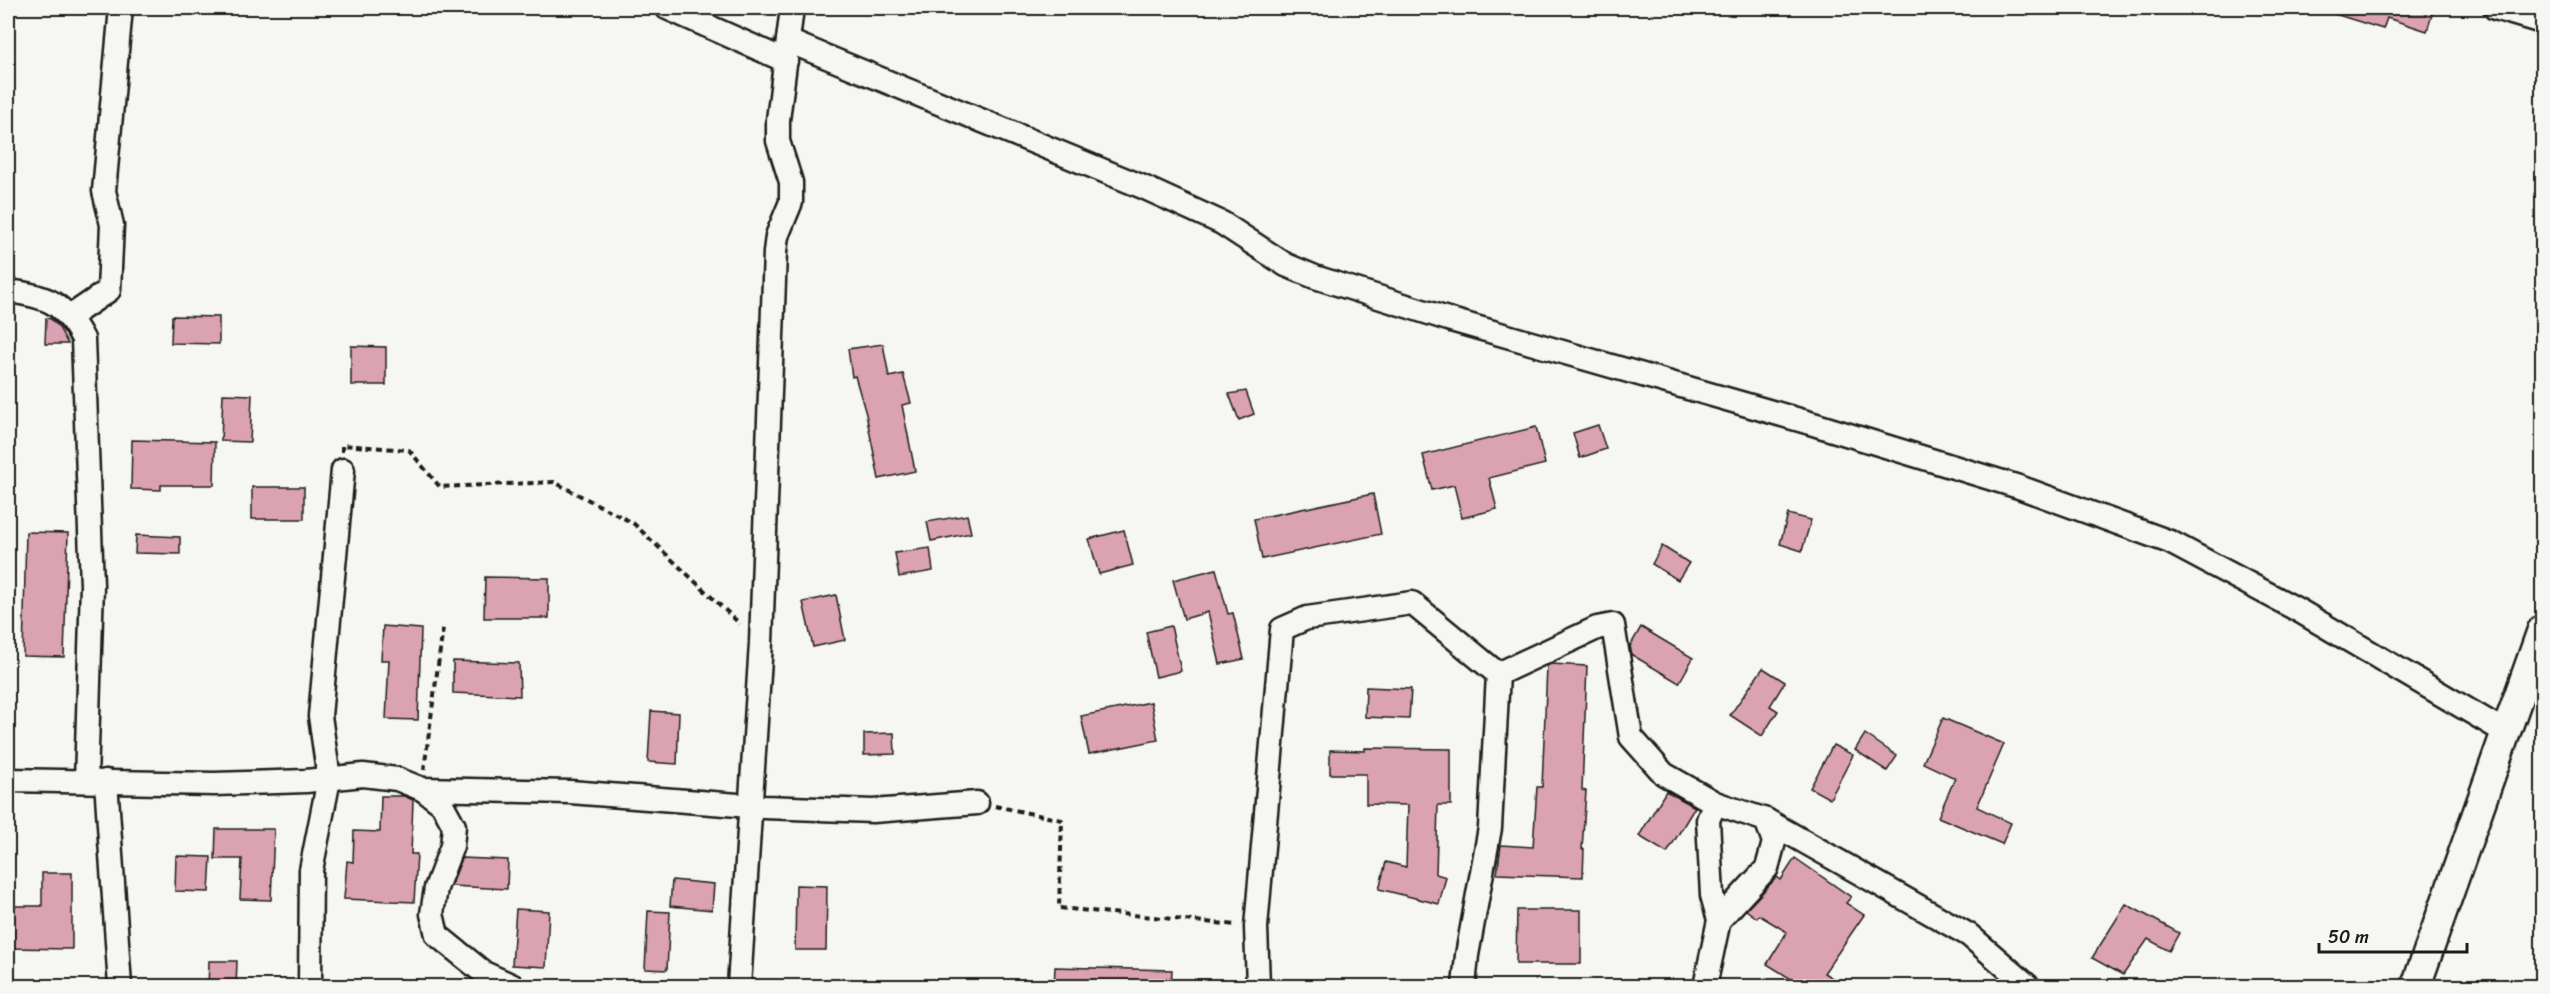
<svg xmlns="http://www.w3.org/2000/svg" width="2550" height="994" font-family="Sriracha,sans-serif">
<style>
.building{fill:#dba2b3;stroke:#1c1c1c;stroke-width:1.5}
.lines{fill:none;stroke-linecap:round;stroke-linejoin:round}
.minor-casing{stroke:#1c1c1c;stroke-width:27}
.tertiary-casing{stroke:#1c1c1c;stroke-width:33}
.path{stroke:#1c1c1c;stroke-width:4;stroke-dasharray:6 4.5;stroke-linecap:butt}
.minor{stroke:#f6f6f2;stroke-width:22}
.tertiary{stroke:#f6f6f2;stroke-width:28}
</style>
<rect width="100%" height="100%" fill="#f6f6f2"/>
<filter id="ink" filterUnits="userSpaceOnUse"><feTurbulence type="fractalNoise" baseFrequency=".0167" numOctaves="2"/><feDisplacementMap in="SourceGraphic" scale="12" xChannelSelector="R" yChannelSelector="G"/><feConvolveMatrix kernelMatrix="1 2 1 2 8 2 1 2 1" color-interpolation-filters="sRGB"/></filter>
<g filter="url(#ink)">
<g class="building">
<polygon points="2326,8 2434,8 2427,31 2387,18 2383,29 2325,11"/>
<polygon points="172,316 219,317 219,344 171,343"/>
<polygon points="46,318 51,319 58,326 68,344 45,344"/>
<polygon points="883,344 889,377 903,374 911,403 902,405 915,471 879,479 866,414 855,376 852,377 848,349"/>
<polygon points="351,346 386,347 386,385 351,385"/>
<polygon points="1246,391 1254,414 1239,420 1229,394"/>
<polygon points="223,394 252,395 250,442 221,441"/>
<polygon points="1598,425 1606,449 1580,458 1573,433"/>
<polygon points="1536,427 1545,464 1489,478 1497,509 1462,518 1454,485 1432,490 1423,455"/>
<polygon points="132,440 215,442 214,485 161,485 161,490 131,489"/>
<rect x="252" y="487" width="52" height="32"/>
<polygon points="1373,494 1381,534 1262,559 1254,519"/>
<polygon points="1788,514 1811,520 1802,551 1780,544"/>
<polygon points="967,515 971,533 931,541 927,522"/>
<polygon points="1124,530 1133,565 1099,574 1089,539"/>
<polygon points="26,532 68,533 64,657 23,656"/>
<polygon points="136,535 180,537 180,554 135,553"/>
<polygon points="1662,546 1689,563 1678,580 1652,564"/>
<polygon points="930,548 933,571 899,577 895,553"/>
<polygon points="1216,569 1228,614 1233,613 1244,659 1220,664 1208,612 1184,619 1173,580"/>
<polygon points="485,577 549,578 549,618 484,618"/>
<polygon points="836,595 845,640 813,647 803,602"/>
<polygon points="383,626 421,629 418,720 386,719 389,660 381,660"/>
<polygon points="1171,626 1181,671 1156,677 1146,632"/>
<polygon points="1641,627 1693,658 1679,683 1632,655 1630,646"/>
<polygon points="453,661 519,663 520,696 453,693"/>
<polygon points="1551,664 1587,666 1582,790 1586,791 1582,849 1584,849 1583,877 1497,874 1501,845 1533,847 1537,787 1542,787 1547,666"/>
<polygon points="1763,668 1785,682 1770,706 1778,711 1762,736 1730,715"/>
<polygon points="1366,687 1411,689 1409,719 1365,717"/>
<polygon points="1151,702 1158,740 1089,754 1081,716"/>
<polygon points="651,711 679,713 677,764 648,762"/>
<polygon points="1943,718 2004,744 1977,807 2011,823 2002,844 1938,817 1955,778 1923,763"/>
<polygon points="894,733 895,754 864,755 864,734"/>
<polygon points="1865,734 1897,756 1887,771 1855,750"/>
<polygon points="1833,745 1853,755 1830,799 1810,788"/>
<polygon points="1365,748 1451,749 1451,805 1438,805 1436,874 1446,877 1439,904 1379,889 1386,862 1406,867 1408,805 1366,804 1366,774 1330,774 1330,750 1365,751"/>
<polygon points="1666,791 1695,807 1667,853 1639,836"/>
<polygon points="381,796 404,796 413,800 411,854 417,854 414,902 344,899 347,861 353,862 354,831 380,832"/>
<polygon points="216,829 274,829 271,900 240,899 242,859 215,859"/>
<polygon points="176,856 211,857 209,892 175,891"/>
<polygon points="462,858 508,860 507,889 451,886"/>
<polygon points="1795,858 1851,897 1846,903 1864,915 1824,973 1847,987 1804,987 1767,964 1787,932 1759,915 1757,918 1746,910 1777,877 1781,880"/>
<polygon points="42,873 72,873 72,949 8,948 8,906 42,906"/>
<polygon points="672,880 714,884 712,910 670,906"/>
<polygon points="796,885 827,886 826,950 795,950"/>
<polygon points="2126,904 2179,933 2169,951 2148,939 2123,975 2092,958"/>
<polygon points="516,909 549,911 546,967 512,965"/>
<polygon points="1517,910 1581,910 1581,964 1516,964"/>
<polygon points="648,911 670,912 667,970 645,969"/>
<polygon points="209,961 237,961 236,987 208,987"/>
<polygon points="1055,967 1172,970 1171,987 1054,987"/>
</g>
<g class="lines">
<defs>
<g id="minor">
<polyline points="667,8 786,61"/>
<polyline points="2495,8 2542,22"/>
<polyline points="788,41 1143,187 1222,223 1286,265 1315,277 1451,320 1810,423 2019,487 2170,542 2298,610 2507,733"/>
<path d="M8,291C48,296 64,303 83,339L92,585L86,781"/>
<polyline points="71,316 109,290 112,225 104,191 121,8"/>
<polyline points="1498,674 1597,628 1613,625 1631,737 1664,774 1715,803 1766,820 1774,842 1767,868 1719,920"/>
<polyline points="8,780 214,784 306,781 363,775 397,779 422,789 442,804 454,826 452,846 436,888 432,914 437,935 484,973 513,986"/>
<polyline points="106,781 120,986"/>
<polyline points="422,789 570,792 764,807 873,811 977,803"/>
<polyline points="1766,820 1969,935 2028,986"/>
<polyline points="310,986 311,870 329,779 320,716 343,470"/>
<polyline points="739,986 761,643 775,252 777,236 791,202 791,182 778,141 778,120 792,8"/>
<polyline points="1258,986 1256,927 1282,629 1307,618 1412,603 1498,674"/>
<polyline points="1464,986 1467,955 1490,828 1498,674"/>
<polyline points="1705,986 1719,920 1712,895 1708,820 1715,803"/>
</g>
<polyline id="tertiary" points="2416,986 2542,630"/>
</defs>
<use href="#minor" class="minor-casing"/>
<use href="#tertiary" class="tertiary-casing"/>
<g class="path">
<polyline points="342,452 342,445 409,450 440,487 554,482 633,523 740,624"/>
<polyline points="424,770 443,628"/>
<polyline points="995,806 1062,820 1059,908 1237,925"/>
</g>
<use href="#minor" class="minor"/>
<use href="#tertiary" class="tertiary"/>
</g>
</g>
<rect width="2550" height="994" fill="none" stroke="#f6f6f2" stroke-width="30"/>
<rect x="15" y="15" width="2520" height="964" fill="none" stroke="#1c1c1c" stroke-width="2" filter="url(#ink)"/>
<path d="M2319 943v9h148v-9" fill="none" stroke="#1c1c1c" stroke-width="3"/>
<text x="2328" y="943" font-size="18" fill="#1c1c1c" stroke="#f6f6f2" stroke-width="4.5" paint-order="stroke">50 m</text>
</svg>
